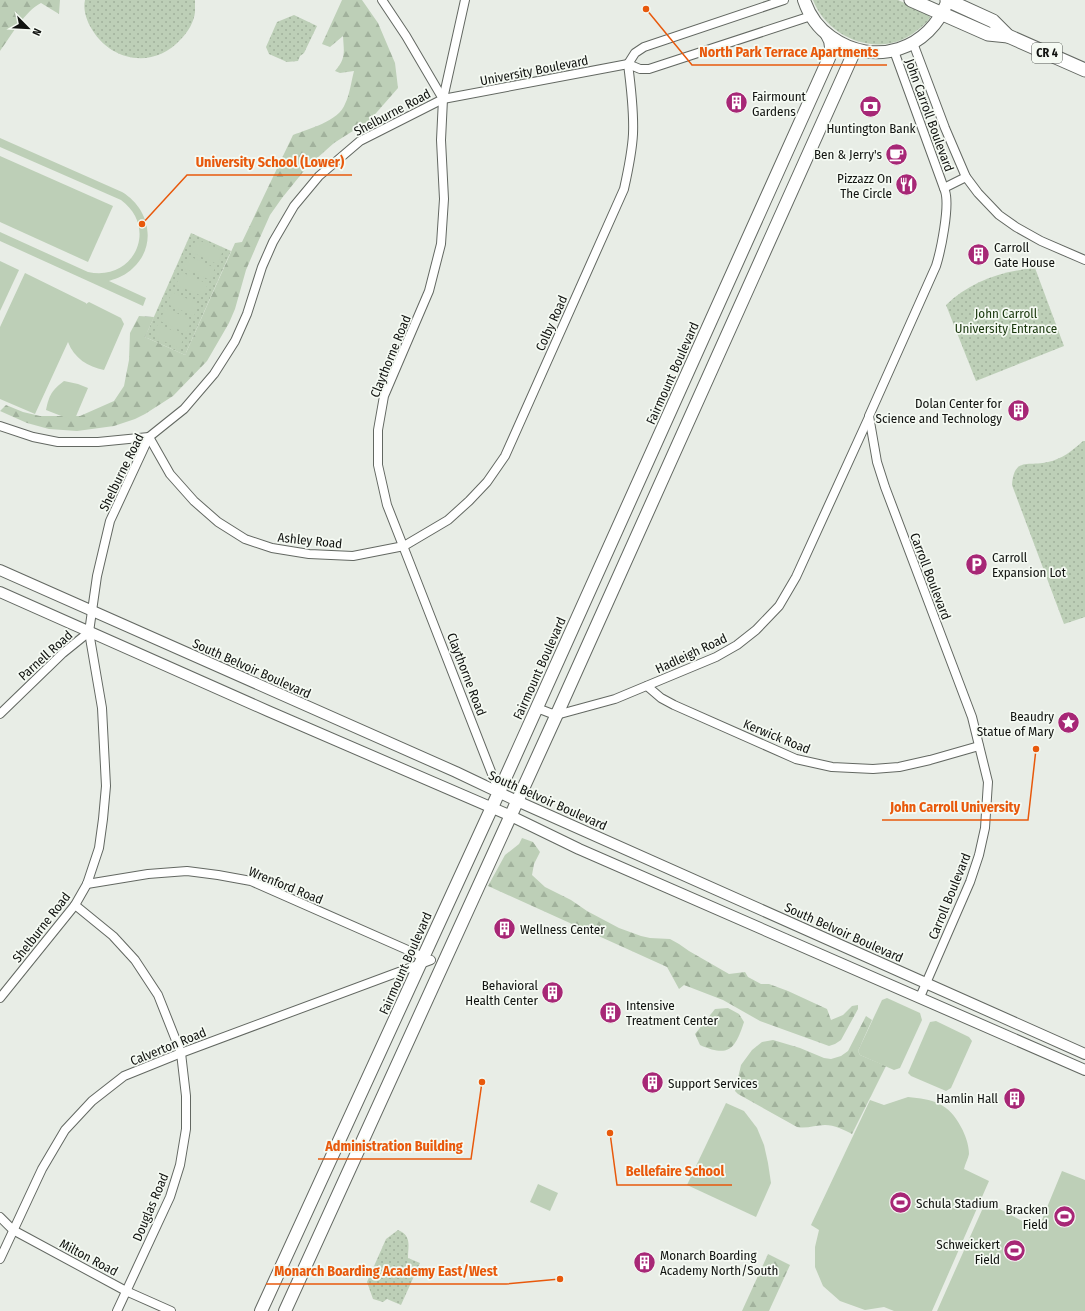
<svg xmlns="http://www.w3.org/2000/svg" width="1085" height="1311" font-family="'Fira Sans Condensed',sans-serif">
<style>
.grass{fill:url(#grass-dots)}
.forest{fill:url(#forest-firs)}
.pitch{fill:#bdcfb7}
.lines{fill:none;stroke-linecap:round;stroke-linejoin:round}
.minor-casing{stroke:#636862;stroke-width:10}
.tertiary-casing{stroke:#636862;stroke-width:12}
.secondary-casing{stroke:#636862;stroke-width:14}
.primary-casing{stroke:#636862;stroke-width:15}
.minor{stroke:#fff;stroke-width:8}
.tertiary{stroke:#fff;stroke-width:10}
.secondary{stroke:#fff;stroke-width:12}
.primary{stroke:#fff;stroke-width:13}
.labels{text-anchor:middle;stroke-width:3.5;stroke-linejoin:round;paint-order:stroke}
.shield{fill:#f5faf3;stroke:#555854;stroke-width:1}
.shield-label{font-size:12px;font-weight:bold;fill:#111310}
.street-label{font-size:13px;fill:#111310;stroke:#f5faf3}
.poi-label{font-size:13px;fill:#111310;stroke:#f5faf3;text-anchor:start}
.park-label{font-size:13px;fill:#1b390e;stroke:#f5faf3}
.leader{fill:none;stroke:#e8590c;stroke-width:1.5}
.callout-dot{fill:#e8590c;stroke:#f5faf3;stroke-width:1.5}
.callout-label{font-size:14px;text-anchor:middle;font-weight:bold;fill:#e8590c;stroke:#f5faf3;stroke-width:3.5;stroke-linejoin:round;paint-order:stroke}
</style>
<defs>
<pattern id="grass-dots" width="8" height="8" patternUnits="userSpaceOnUse"><rect width="8" height="8" fill="#bdcfb7"/><path d="M2 2h.1M6 6h.1" fill="none" stroke="#a1b19c" stroke-width="1.8" stroke-linecap="round"/></pattern>
<pattern id="forest-firs" width="22" height="20" patternUnits="userSpaceOnUse"><rect width="22" height="20" fill="#bdcfb7"/><path d="M5 1l3.5 6h-7zM16 11l3.5 6h-7z" fill="#a1b19c"/></pattern>
</defs>
<rect width="100%" height="100%" fill="#e8ede6"/>
<g class="grass">
<path d="M85,0H195C195,4 195,8 195,12C194,22 188,32 181,39C154,70 109,62 90,26C86,19 83,8 85,0Z"/>
<path d="M813,0H898L929,14L930,18C926,24 920,28 915,32C880,59 828,39 813,0Z"/>
<polygon points="294,15 317,26 304,53 300,56 298,61 287,62 269,54 266,47 277,22"/>
<polygon points="191,233 231,251 185,355 145,337"/>
<path d="M1035,268L1064,346L976,381L946,305C969,282 1003,271 1035,268Z"/>
<path d="M1083,441H1085V617L1064,624L1012,485C1014,456 1029,467 1048,462C1062,459 1072,451 1083,441Z"/>
<path d="M398,1230C412,1236 408,1245 408,1258L420,1263L401,1305L387,1299L383,1302L373,1299L367,1282L386,1239Z"/>
</g>
<g class="forest">
<path d="M0,0H60L59,14L41,3C25,11 11,36 0,51Z"/>
<path d="M342,0H362L378,23L395,63L398,88L370,120L334,143L307,167L282,198L270,215L258,242L246,270L235,309L229,323L207,361L173,396L145,414L135,419L114,426L77,431L49,429L27,423L0,411L6,405L23,412L40,416H80L114,401L124,386L129,360L130,333L139,316L154,317L145,337L185,355L235,243L242,242L293,135C308,129 339,121 345,104C350,94 351,82 354,71L340,73L335,71C346,58 344,53 343,36L330,47L322,44Z"/>
<polygon points="522,838 533,842 540,852 534,864 532,875 545,887 571,900 587,911 619,928 641,936 650,938 670,939 679,944 689,951 729,974 745,972 748,977 761,984 769,984 788,991 827,1009 831,1020 843,1015 852,1006 858,1005 858,1009 841,1040 835,1044 829,1046 760,1021 723,1000 684,985 679,989 667,967 488,886 505,855 519,844"/>
<path d="M728,1008L739,1014L744,1022C735,1049 729,1058 700,1045L695,1034L715,1009Z"/>
<path d="M866,1016L872,1020L858,1051L860,1055L886,1066L852,1134C845,1130 834,1125 825,1125C815,1125 807,1129 797,1127L738,1094L735,1091L741,1065L752,1050L762,1042L773,1040L800,1048L824,1058L831,1059L841,1056L848,1051Z"/>
<polygon points="768,1254 790,1265 769,1311 742,1311"/>
</g>
<g class="pitch">
<path d="M0,138L122,192C149,208 158,245 133,268C126,275 118,278 109,281L146,298L143,306L0,241V232L88,272C134,282 159,228 121,200L0,147Z"/>
<polygon points="0,156 113,206 88,262 0,222"/>
<polygon points="196,239 223,251 217,264 191,252"/>
<polygon points="189,256 215,268 210,280 183,268"/>
<polygon points="0,261 19,270 0,311"/>
<polygon points="181,272 208,284 202,296 176,285"/>
<path d="M25,273L86,303V304L89,302L121,318L124,324L104,370C88,367 74,358 68,342L35,414L0,399V327Z"/>
<polygon points="172,292 199,304 194,316 167,304"/>
<polygon points="165,308 192,320 186,333 160,321"/>
<polygon points="158,324 185,336 179,348 152,336"/>
<path d="M64,381L78,384L88,388L74,421L46,410C49,395 52,390 64,381Z"/>
<polygon points="887,998 920,1013 922,1020 900,1068 894,1070 860,1055 858,1051 882,1000"/>
<polygon points="936,1021 969,1037 972,1041 951,1088 946,1091 911,1076 908,1073 930,1022"/>
<path d="M908,1097C932,1099 949,1103 961,1127C965,1134 969,1145 969,1154C968,1159 965,1164 964,1169L989,1181L932,1311H894L884,1307L865,1310L840,1301L823,1286L815,1267V1247L819,1230L811,1225L870,1100L884,1105Z"/>
<polygon points="726,1103 744,1111 757,1128 764,1145 768,1163 771,1183 756,1217 687,1185"/>
<polygon points="1062,1171 1085,1180 1085,1311 937,1311 982,1210 992,1205 1041,1231 1041,1222"/>
<polygon points="538,1184 558,1193 550,1211 530,1202"/>
</g>
<g class="lines">
<defs>
<g id="minor">
<polyline points="382,0 406,36 443,99"/>
<polyline points="465,0 443,99 441,140 444,199 441,244 429,291 384,396 378,430 378,465 387,505 407,556 499,792"/>
<polyline points="913,43 945,128 966,177 978,193 999,215 1016,227 1041,241 1085,260"/>
<path d="M894,51L945,191C950,206 941,250 936,266L869,416L877,462L885,487L972,717L988,782L985,828L979,855L970,882L920,997"/>
<polyline points="628,64 635,53 644,47 784,0"/>
<polyline points="944,188 966,177"/>
<path d="M0,426L33,437L58,442H98L149,437L170,474L194,501L218,522L245,539L272,548L309,554L353,556L404,546L448,520L469,501L487,482L505,456L624,189C628,171 632,153 633,134C634,111 631,87 628,64"/>
<polyline points="647,686 661,698 674,705 796,759 832,767 873,769 899,767 930,760 979,746"/>
<polyline points="537,708 550,713 560,714 615,699 716,657 737,645 756,630 779,606 796,577 869,417"/>
<polyline points="0,714 63,653 89,632"/>
<polyline points="87,884 148,874 187,871 218,875 251,881 428,959"/>
<polyline points="75,905 113,936 135,960 158,995 181,1053 186,1096 186,1129 180,1165 170,1197 117,1311"/>
<polyline points="0,998 75,905 87,884 99,848 103,819 106,786 102,708 89,632 97,576 110,521 149,437 184,409 214,374 235,341 247,314 262,267 273,242 294,206 319,176 360,141 443,99 628,64 640,69 649,69 811,16"/>
<polyline points="0,1217 13,1230 126,1291 171,1311"/>
<polyline points="0,1259 42,1169 65,1130 92,1101 124,1076 181,1053 431,960"/>
</g>
<g id="tertiary">
<polyline points="0,570 456,772 517,801 1085,1054"/>
<polyline points="0,592 268,711 511,816 579,849 1085,1070"/>
</g>
<g id="secondary">
<path d="M804,0C809,15 818,28 831,37C874,68 930,50 948,0"/>
<path d="M261,1311L499,792L829,58C832,50 832,42 827,35"/>
<polyline points="285,1311 557,714 855,50"/>
</g>
<g id="primary">
<polyline points="911,0 988,34 1008,36"/>
<polyline points="947,0 993,21 1008,36 1085,70"/>
</g>
</defs>
<use href="#minor" class="minor-casing"/>
<use href="#tertiary" class="tertiary-casing"/>
<use href="#secondary" class="secondary-casing"/>
<use href="#primary" class="primary-casing"/>
<use href="#minor" class="minor"/>
<use href="#tertiary" class="tertiary"/>
<use href="#secondary" class="secondary"/>
<use href="#primary" class="primary"/>
</g>
<defs>
<symbol id="building-disc" viewBox="-11 -11 22 22"><circle r="9.5" fill="#a72776" stroke="#f5faf3"/><path d="M-4-6H4V6H1V3H-1V6H-4ZM-2.5-4.3h1.7v1.8h-1.7ZM.8-4.3h1.7v1.8H.8ZM-2.5-1h1.7V.8h-1.7ZM.8-1h1.7V.8H.8Z" fill="#fff"/></symbol>
<symbol id="bank-disc" viewBox="-11 -11 22 22"><circle r="9.5" fill="#a72776" stroke="#f5faf3"/><path d="M-6-4H6V4H-6ZM0-2.3a2.3 2.3 0 1 0 0 4.6a2.3 2.3 0 1 0 0-4.6Z" fill="#fff"/></symbol>
<symbol id="cafe-disc" viewBox="-11 -11 22 22"><circle r="9.5" fill="#a72776" stroke="#f5faf3"/><path d="M-5.5-4.5H6V0H3Q3 3.5 0 3.5H-2.5Q-5.5 3.5-5.5 0ZM3-3.2v2h1.7v-2ZM-6 4.5H4V6H-6Z" fill="#fff"/></symbol>
<symbol id="restaurant-disc" viewBox="-11 -11 22 22"><circle r="9.5" fill="#a72776" stroke="#f5faf3"/><path d="M-5-6h1v4h1v-4h1v4h1v-4h1v5L-1.5 .5V6h-2V.5L-5-1ZM5-6V6H3V1.5H1.5Q1.5-4 5-6Z" fill="#fff"/></symbol>
<symbol id="parking-disc" viewBox="-11 -11 22 22"><circle r="9.5" fill="#a72776" stroke="#f5faf3"/><path d="M-3.5-5.5H1a3.5 3.5 0 0 1 0 7H-1V5.5H-3.5ZM-1-3.4V-.6H.8a1.4 1.4 0 0 0 0-2.8Z" fill="#fff"/></symbol>
<symbol id="sight-disc" viewBox="-11 -11 22 22"><circle r="9.5" fill="#a72776" stroke="#f5faf3"/><path d="M0-6L1.8-2.2L6-1.7L2.9 1.2L3.7 5.4L0 3.3L-3.7 5.4L-2.9 1.2L-6-1.7L-1.8-2.2Z" fill="#fff"/></symbol>
<symbol id="stadium-disc" viewBox="-11 -11 22 22"><circle r="9.5" fill="#a72776" stroke="#f5faf3"/><path d="M0-5a6.5 5 0 1 0 0 10a6.5 5 0 1 0 0-10ZM-3.5-1.8h7v3.6h-7Z" fill="#fff"/></symbol>
</defs>
<g fill-rule="evenodd">
<use href="#building-disc" x="724" y="90" width="25" height="25"/>
<use href="#bank-disc" x="858" y="94" width="25" height="25"/>
<use href="#cafe-disc" x="884" y="142" width="25" height="25"/>
<use href="#restaurant-disc" x="894" y="172" width="25" height="25"/>
<use href="#building-disc" x="966" y="242" width="25" height="25"/>
<use href="#building-disc" x="1006" y="398" width="25" height="25"/>
<use href="#parking-disc" x="964" y="552" width="25" height="25"/>
<use href="#sight-disc" x="1056" y="710" width="25" height="25"/>
<use href="#building-disc" x="492" y="916" width="25" height="25"/>
<use href="#building-disc" x="540" y="980" width="25" height="25"/>
<use href="#building-disc" x="598" y="1000" width="25" height="25"/>
<use href="#building-disc" x="640" y="1070" width="25" height="25"/>
<use href="#building-disc" x="1002" y="1086" width="25" height="25"/>
<use href="#stadium-disc" x="888" y="1190" width="25" height="25"/>
<use href="#stadium-disc" x="1052" y="1204" width="25" height="25"/>
<use href="#stadium-disc" x="1002" y="1238" width="25" height="25"/>
<use href="#building-disc" x="632" y="1250" width="25" height="25"/>
</g>
<g class="labels">
<rect class="shield" x="1032" y="43" width="30" height="20" rx="3"/>
<g class="shield-label">
<text x="1047" y="57">CR 4</text>
</g>
<g class="street-label">
<text transform="translate(534 70) rotate(-11)" y="5">University Boulevard</text>
<text transform="translate(392 112) rotate(-28)" y="5">Shelburne Road</text>
<text transform="translate(930 115) rotate(70)" y="5">John Carroll Boulevard</text>
<text transform="translate(551 323) rotate(-66)" y="5">Colby Road</text>
<text transform="translate(390 356) rotate(-68)" y="5">Claythorne Road</text>
<text transform="translate(672 373) rotate(-66)" y="5">Fairmount Boulevard</text>
<text transform="translate(121 472) rotate(-64)" y="5">Shelburne Road</text>
<text transform="translate(310 540) rotate(6)" y="5">Ashley Road</text>
<text transform="translate(931 576) rotate(69)" y="5">Carroll Boulevard</text>
<text transform="translate(691 653) rotate(-25)" y="5">Hadleigh Road</text>
<text transform="translate(45 655) rotate(-42)" y="5">Parnell Road</text>
<text transform="translate(252 668) rotate(24)" y="5">South Belvoir Boulevard</text>
<text transform="translate(539 668) rotate(-66)" y="5">Fairmount Boulevard</text>
<text transform="translate(467 674) rotate(69)" y="5">Claythorne Road</text>
<text transform="translate(777 736) rotate(22)" y="5">Kerwick Road</text>
<text transform="translate(548 800) rotate(24)" y="5">South Belvoir Boulevard</text>
<text transform="translate(286 885) rotate(22)" y="5">Wrenford Road</text>
<text transform="translate(949 896) rotate(-68)" y="5">Carroll Boulevard</text>
<text transform="translate(41 927) rotate(-52)" y="5">Shelburne Road</text>
<text transform="translate(844 932) rotate(24)" y="5">South Belvoir Boulevard</text>
<text transform="translate(405 963) rotate(-66)" y="5">Fairmount Boulevard</text>
<text transform="translate(168 1046) rotate(-22)" y="5">Calverton Road</text>
<text transform="translate(150 1207) rotate(-67)" y="5">Douglas Road</text>
<text transform="translate(89 1257) rotate(28)" y="5">Milton Road</text>
</g>
<g class="poi-label">
<text x="752" y="101">Fairmount<tspan x="752" dy="15">Gardens</tspan></text>
<text x="871" y="133" text-anchor="middle">Huntington Bank</text>
<text x="882" y="159" text-anchor="end">Ben &amp; Jerry's</text>
<text x="892" y="183" text-anchor="end">Pizzazz On<tspan x="892" dy="15">The Circle</tspan></text>
<text x="994" y="252">Carroll<tspan x="994" dy="15">Gate House</tspan></text>
<text x="1002" y="408" text-anchor="end">Dolan Center for<tspan x="1002" dy="15">Science and Technology</tspan></text>
<text x="992" y="562">Carroll<tspan x="992" dy="15">Expansion Lot</tspan></text>
<text x="1054" y="721" text-anchor="end">Beaudry<tspan x="1054" dy="15">Statue of Mary</tspan></text>
<text x="520" y="934">Wellness Center</text>
<text x="538" y="990" text-anchor="end">Behavioral<tspan x="538" dy="15">Health Center</tspan></text>
<text x="626" y="1010">Intensive<tspan x="626" dy="15">Treatment Center</tspan></text>
<text x="668" y="1088">Support Services</text>
<text x="998" y="1103" text-anchor="end">Hamlin Hall</text>
<text x="916" y="1208">Schula Stadium</text>
<text x="1048" y="1214" text-anchor="end">Bracken<tspan x="1048" dy="15">Field</tspan></text>
<text x="1000" y="1249" text-anchor="end">Schweickert<tspan x="1000" dy="15">Field</tspan></text>
<text x="660" y="1260">Monarch Boarding<tspan x="660" dy="15">Academy North/South</tspan></text>
</g>
<g class="park-label">
<text x="1006" y="318">John Carroll<tspan x="1006" dy="15">University Entrance</tspan></text>
</g>
</g>
<path class="leader" d="M646 9L692 65H887M142 224L187 175H352M1036 749L1028 820H882M482 1082L471 1159H318M610 1133L617 1185H732M560 1279L506 1284H266"/>
<g class="callout-dot">
<circle cx="646" cy="9" r="4"/>
<circle cx="142" cy="224" r="4"/>
<circle cx="1036" cy="749" r="4"/>
<circle cx="482" cy="1082" r="4"/>
<circle cx="610" cy="1133" r="4"/>
<circle cx="560" cy="1279" r="4"/>
</g>
<g class="callout-label">
<text x="789" y="57">North Park Terrace Apartments</text>
<text x="270" y="167">University School (Lower)</text>
<text x="955" y="812">John Carroll University</text>
<text x="394" y="1151">Administration Building</text>
<text x="675" y="1176">Bellefaire School</text>
<text x="386" y="1276">Monarch Boarding Academy East/West</text>
</g>
<g transform="translate(28 28) rotate(114)" stroke="#f5faf3" stroke-width="3" paint-order="stroke">
<path d="M0-3L7 15L0 10L-7 15Z" fill="#111310"/>
<text y="-6" font-size="11" font-weight="bold" text-anchor="middle" fill="#111310">N</text>
</g>
</svg>
